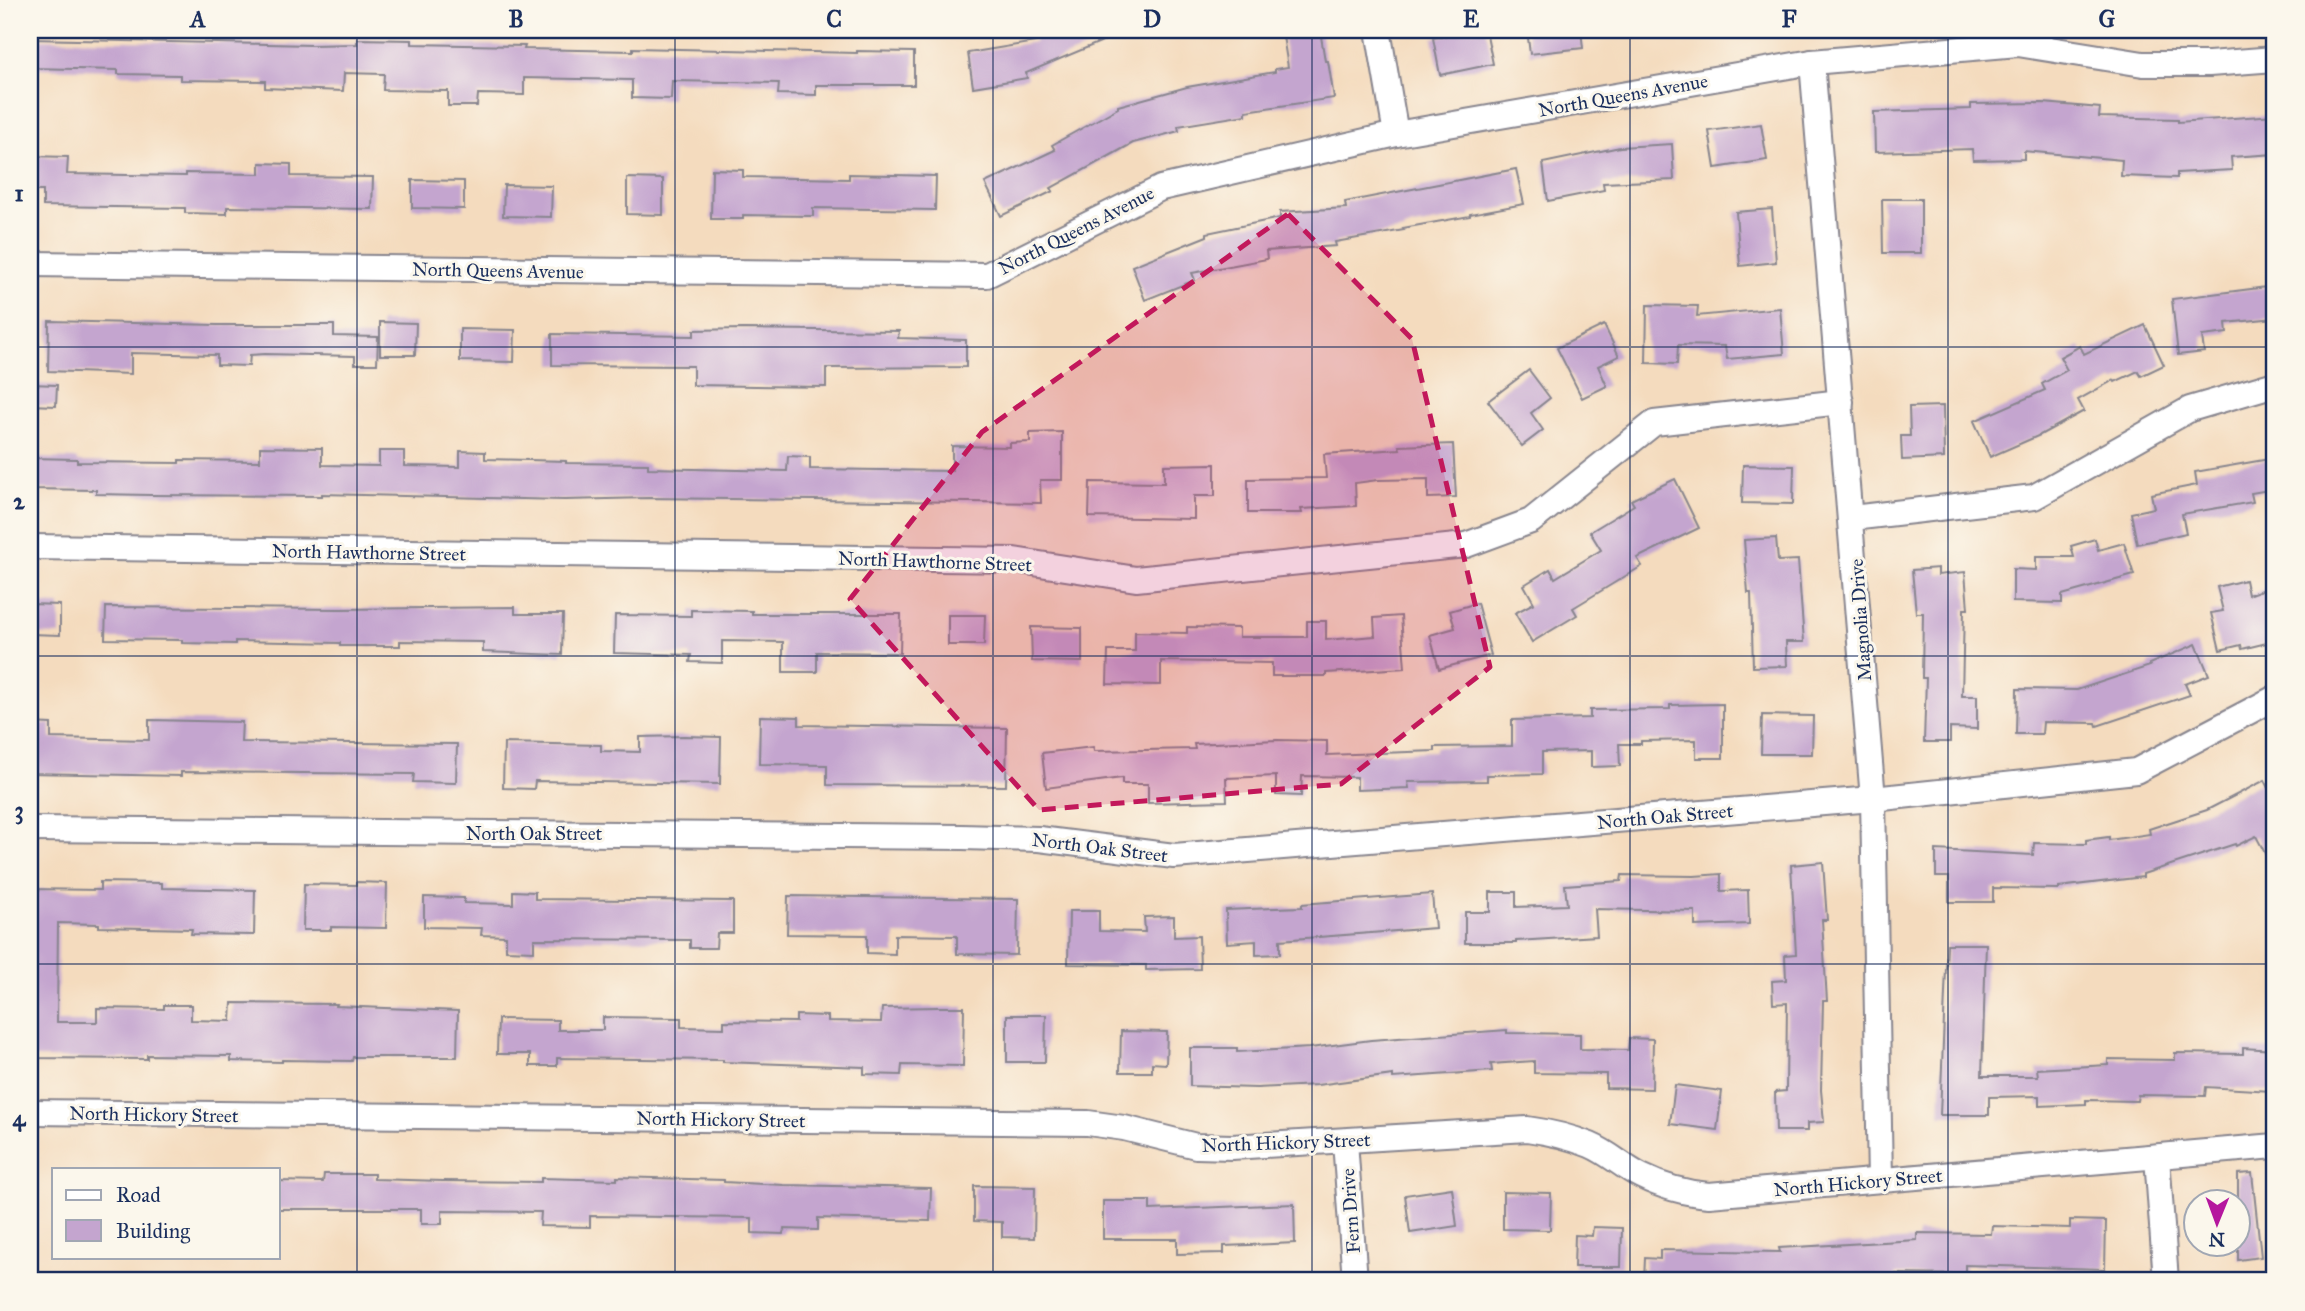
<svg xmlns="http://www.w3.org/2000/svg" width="2305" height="1311" font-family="'IM FELL Great Primer',serif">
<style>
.building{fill:#c4a5cf}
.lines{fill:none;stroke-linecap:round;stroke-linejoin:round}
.minor-casing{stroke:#88858e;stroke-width:28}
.minor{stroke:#fff;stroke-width:24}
.marked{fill:#c2185b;fill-opacity:0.2;stroke:#c2185b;stroke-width:5;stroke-dasharray:14 9;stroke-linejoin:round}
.grid{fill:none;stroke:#1b2f5e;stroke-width:2;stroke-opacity:0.55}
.labels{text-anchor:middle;stroke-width:6;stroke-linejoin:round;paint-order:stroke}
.street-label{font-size:19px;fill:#1b2f5e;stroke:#fbf7ec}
.neatline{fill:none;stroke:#1b2f5e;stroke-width:2.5}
.grid-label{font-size:23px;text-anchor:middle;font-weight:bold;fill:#1b2f5e}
</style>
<rect width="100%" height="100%" fill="#fbf7ec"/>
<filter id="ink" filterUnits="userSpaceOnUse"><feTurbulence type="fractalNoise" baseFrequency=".0143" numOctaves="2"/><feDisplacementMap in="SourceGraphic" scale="14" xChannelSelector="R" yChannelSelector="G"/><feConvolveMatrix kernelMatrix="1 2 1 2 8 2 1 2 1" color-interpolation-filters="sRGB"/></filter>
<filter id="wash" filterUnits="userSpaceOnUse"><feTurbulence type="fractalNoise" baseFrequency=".00686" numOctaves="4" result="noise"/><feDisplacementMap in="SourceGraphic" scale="28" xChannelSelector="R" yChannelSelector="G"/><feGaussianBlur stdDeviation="1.57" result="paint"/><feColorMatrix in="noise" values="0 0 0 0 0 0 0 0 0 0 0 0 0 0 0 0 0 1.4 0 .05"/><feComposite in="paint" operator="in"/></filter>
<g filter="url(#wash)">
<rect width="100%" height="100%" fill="#f4dbbe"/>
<g id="blocks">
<g class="building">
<polygon points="1030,30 1129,30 1026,73 1027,78 973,87 968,53 1035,42"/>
<polygon points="1282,30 1320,30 1325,61 1328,61 1334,98 1246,111 1246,115 1178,126 1179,131 1133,143 1051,188 1053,191 1001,216 985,183 1055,150 1052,145 1118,108 1118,106 1187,87 1275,72 1275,69 1288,67"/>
<polygon points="1470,30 1486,30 1493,64 1440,75 1433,38"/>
<polygon points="1527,30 1581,30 1583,48 1530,54"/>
<polygon points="30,39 311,45 357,44 357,39 412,40 412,44 525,46 524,49 633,51 633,48 857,53 857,51 914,52 914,85 816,85 816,95 778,94 779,83 672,81 671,99 632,98 632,80 524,78 524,95 478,94 477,106 448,106 448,91 383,90 384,74 344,73 343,91 265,88 265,81 180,80 180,75 118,74 118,70 30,68"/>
<polygon points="2043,103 2100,108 2099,117 2178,119 2178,122 2275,115 2275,154 2231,157 2232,170 2177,173 2177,178 2121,176 2122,160 2024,151 2024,159 1973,160 1972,149 1875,152 1874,112 1971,109 1971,104"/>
<polygon points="1761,124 1767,160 1715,168 1709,131"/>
<polygon points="1672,144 1674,180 1603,183 1604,190 1548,201 1543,163 1620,147"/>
<polygon points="30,156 68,157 67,174 186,176 186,173 260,174 260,163 291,164 291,176 373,177 372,209 227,207 227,214 185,213 185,208 43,206 43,191 30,191"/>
<polygon points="712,169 743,170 743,177 849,179 849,174 936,176 935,210 813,208 813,216 743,215 743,219 711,219"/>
<polygon points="1516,169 1524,204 1470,214 1470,216 1403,228 1404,230 1335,242 1336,246 1266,251 1267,259 1192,273 1195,280 1145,300 1132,266 1207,236 1207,233 1280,218 1280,212 1346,208 1345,202"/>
<polygon points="627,178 663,179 663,215 627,214"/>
<polygon points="412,180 464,181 464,209 412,208"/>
<polygon points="504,185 552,186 551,217 503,216"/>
<polygon points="1882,199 1921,199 1921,253 1883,253"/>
<polygon points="1772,209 1776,262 1740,266 1736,212"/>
<polygon points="2275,286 2275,318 2226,323 2227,333 2202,336 2204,352 2178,355 2172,299"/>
<polygon points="1647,305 1698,306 1697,316 1780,308 1784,354 1727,359 1725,346 1678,345 1677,364 1646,363"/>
<polygon points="49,321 217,325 334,325 334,336 378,337 377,364 355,364 355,356 265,354 250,355 249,366 217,365 217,355 131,353 131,374 48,371"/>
<polygon points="380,322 416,323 415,355 380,355"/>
<polygon points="1604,325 1619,356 1598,366 1607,386 1582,398 1557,348"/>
<polygon points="2145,325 2164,365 2141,376 2138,371 2115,382 2114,380 2078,400 2084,411 2040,435 1990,457 1974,421 2045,390 2042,384 2067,370 2060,357 2080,346 2084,354"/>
<polygon points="460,329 515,330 514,362 460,361"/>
<polygon points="743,329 899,331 898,338 966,340 966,367 826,368 826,387 693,385 693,366 552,365 552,334 694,336 694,330"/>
<polygon points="1529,370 1550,398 1531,413 1543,430 1522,446 1488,401"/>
<polygon points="30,384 57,385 56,406 30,405"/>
<polygon points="1943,406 1944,458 1902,460 1901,436 1910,436 1909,407"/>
<polygon points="1062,432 1062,480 1040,480 1041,503 648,498 565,500 322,494 322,496 150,495 96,494 96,490 30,489 30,458 77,459 77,462 179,463 179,460 260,461 260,447 322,448 322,465 379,466 379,451 404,451 404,466 460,467 460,451 485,452 485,459 566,461 566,463 648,464 648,468 787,471 788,456 810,457 810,469 952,471 952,446 1010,447 1010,443 1030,442 1030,433"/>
<polygon points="1453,444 1456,497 1428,498 1428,479 1378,480 1355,483 1356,506 1301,509 1302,513 1248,513 1248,479 1326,478 1324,454 1400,449 1399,446"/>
<polygon points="2275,458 2275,489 2251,493 2253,502 2182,514 2186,533 2137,544 2131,513 2154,508 2151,494 2197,485 2195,472"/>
<polygon points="1215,464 1215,496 1194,496 1194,519 1089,517 1090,482 1164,483 1164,465"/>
<polygon points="1743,465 1794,466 1793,504 1742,503"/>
<polygon points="1675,479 1699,528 1637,558 1642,566 1573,608 1577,615 1532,642 1515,613 1534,603 1524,585 1550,569 1555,578 1601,550 1590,532 1634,505 1631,500"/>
<polygon points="1776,538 1778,561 1798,560 1804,642 1786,642 1787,666 1753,667 1751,593 1748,593 1744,540"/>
<polygon points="2095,539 2098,550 2124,543 2134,575 2062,595 2062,603 2013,602 2013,569 2036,570 2036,557 2074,557 2071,546"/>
<polygon points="1938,568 1938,575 1965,572 1968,609 1964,609 1962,696 1977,696 1977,729 1950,728 1950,742 1924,742 1926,678 1922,678 1923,613 1916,613 1912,570"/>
<polygon points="2245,580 2248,595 2275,585 2275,641 2242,649 2241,645 2220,650 2211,613 2223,611 2217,587"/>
<polygon points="1477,603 1491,655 1439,669 1430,635 1455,628 1450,611"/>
<polygon points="30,604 60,605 60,635 30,634"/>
<polygon points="106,607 340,609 515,607 515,614 563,614 562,655 483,652 483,642 400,641 400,646 340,646 340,643 235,641 235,644 182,643 182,640 105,639"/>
<polygon points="691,610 752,611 752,614 901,614 900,653 817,652 817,672 783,672 783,642 722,641 722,663 690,662 691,655 614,653 615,615 691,616"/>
<polygon points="948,615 985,615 984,645 948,645"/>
<polygon points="1401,616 1405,668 1326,673 1326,676 1272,676 1272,663 1161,661 1161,685 1107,684 1108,651 1135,651 1135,632 1187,633 1187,627 1239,628 1239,637 1307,637 1307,621 1326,621 1326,640 1375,636 1374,618"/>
<polygon points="1031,627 1082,628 1082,662 1032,661"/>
<polygon points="2196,644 2209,675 2185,684 2190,695 2097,726 2096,723 2043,722 2042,734 2016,734 2017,689 2077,690 2150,666 2149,664"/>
<polygon points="1723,704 1723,758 1696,758 1696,740 1641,741 1641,744 1619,744 1620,766 1591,767 1591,751 1542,752 1542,774 1487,775 1487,781 1408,782 1409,788 1357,790 1357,777 1302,776 1301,796 1276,795 1276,776 1226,778 1227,801 1148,803 1148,784 1122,784 1122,778 1046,788 1042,753 1093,747 1094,751 1195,749 1194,744 1277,740 1327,741 1327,755 1435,751 1435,747 1512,746 1512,720 1590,718 1590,710 1670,709 1670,705"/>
<polygon points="1762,715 1813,716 1812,754 1761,754"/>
<polygon points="760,716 799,717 799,725 1007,728 1006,786 827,785 827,765 759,764"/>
<polygon points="149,720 242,722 241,742 457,744 456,783 413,782 414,774 181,772 181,776 30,773 30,723 51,724 51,738 149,740"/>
<polygon points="684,736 721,737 720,784 535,781 534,789 503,788 504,743 601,745 601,751 640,752 640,737"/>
<polygon points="2265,780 2275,800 2275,872 2256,836 2236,846 2235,844 2143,874 2143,877 2059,887 2059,889 1993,888 1993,902 1949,902 1949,877 1936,877 1936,850 2033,855 2034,843 2086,844 2086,840 2109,837 2109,840 2150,834 2149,829 2207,810"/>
<polygon points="1823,862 1827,920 1822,920 1827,1001 1823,1001 1821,1090 1824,1122 1807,1123 1807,1131 1776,1131 1775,1092 1786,1091 1787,1003 1773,1004 1772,981 1786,980 1785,955 1796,954 1791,865"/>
<polygon points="1721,874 1721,891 1748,890 1749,924 1695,926 1695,911 1595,909 1597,936 1516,941 1516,943 1465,943 1465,912 1490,912 1490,892 1516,892 1516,907 1567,905 1565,885 1621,881 1622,875 1694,876"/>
<polygon points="100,882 162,883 162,888 255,890 254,935 191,934 192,929 99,927 99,924 58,923 57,1022 97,1022 97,1008 164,1009 164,1005 191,1005 191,1020 231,1021 232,1003 337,1004 336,1006 458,1011 457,1057 353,1057 352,1061 282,1060 282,1062 231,1061 231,1056 147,1055 147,1059 30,1058 30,889 100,890"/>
<polygon points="356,882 387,883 386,928 331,927 331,930 303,930 304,884 356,885"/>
<polygon points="513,891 535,892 535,899 733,901 733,933 717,933 716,948 690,948 690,940 534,939 534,951 506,950 506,936 481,935 482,928 424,927 424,897 464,898 464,903 513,904"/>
<polygon points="1432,894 1435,928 1280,940 1280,954 1256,955 1256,941 1227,943 1226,910 1302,907 1302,904"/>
<polygon points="788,896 1018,899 1017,955 957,954 957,936 895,935 895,954 867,953 867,935 787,934"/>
<polygon points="1069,911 1099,911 1099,931 1145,932 1144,917 1174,916 1174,937 1199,936 1200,969 1146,970 1146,965 1068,964"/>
<polygon points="1947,944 1986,944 1982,1076 2038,1076 2037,1069 2108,1065 2108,1059 2175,1060 2175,1053 2243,1054 2243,1048 2275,1050 2275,1079 2272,1079 2271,1091 2206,1087 2205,1096 2138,1095 2137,1101 2086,1100 2086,1104 2039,1106 2039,1096 1989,1097 1989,1115 1940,1115"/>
<polygon points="939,1007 964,1007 963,1066 902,1065 901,1075 864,1074 864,1067 723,1062 723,1060 557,1058 557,1066 530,1066 530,1054 497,1054 498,1019 558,1020 558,1030 603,1030 603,1017 681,1018 681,1027 724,1028 724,1021 796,1022 796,1015 828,1016 828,1021 881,1022 882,1008"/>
<polygon points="1007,1015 1046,1015 1045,1062 1007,1062"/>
<polygon points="1507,1030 1507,1033 1580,1034 1580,1049 1628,1050 1629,1038 1653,1039 1652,1089 1606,1088 1606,1074 1534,1073 1534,1061 1491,1064 1492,1071 1393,1078 1393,1075 1317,1085 1257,1088 1190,1086 1190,1048 1237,1048 1237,1052 1310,1048 1371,1040"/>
<polygon points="1121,1031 1167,1032 1166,1064 1152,1063 1152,1072 1120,1072"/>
<polygon points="1675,1085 1722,1091 1717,1130 1670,1124"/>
<polygon points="2252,1173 2261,1257 2238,1260 2238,1174"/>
<polygon points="324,1174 374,1174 374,1179 443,1181 541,1182 541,1178 617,1180 617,1177 724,1180 724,1182 784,1185 931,1188 930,1221 818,1218 818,1230 784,1229 783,1234 752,1233 752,1218 590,1216 590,1227 540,1226 541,1212 442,1211 442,1224 421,1224 421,1209 278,1209 278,1181 323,1182"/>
<polygon points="974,1186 1035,1187 1034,1238 1002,1237 1002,1222 974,1221"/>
<polygon points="1452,1188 1457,1226 1410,1233 1405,1195"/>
<polygon points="1503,1192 1551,1193 1550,1230 1503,1229"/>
<polygon points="1103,1201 1150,1201 1150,1210 1294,1204 1295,1243 1224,1246 1224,1253 1177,1254 1177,1239 1103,1239"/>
<polygon points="2070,1220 2106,1221 2105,1269 1965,1265 1965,1275 1896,1274 1896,1279 1850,1281 1644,1281 1645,1258 1660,1259 1660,1250 1780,1252 1779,1248 1917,1240 1917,1233 1991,1234 1992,1226 2070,1228"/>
<polygon points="1593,1227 1622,1228 1621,1267 1574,1267 1575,1235 1592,1236"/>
</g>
</g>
</g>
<g filter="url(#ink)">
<use href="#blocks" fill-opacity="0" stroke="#88858e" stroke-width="2"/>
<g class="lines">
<defs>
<g id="minor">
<polyline points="1378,30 1396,134"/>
<polyline points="1812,62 1873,799 1880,1180"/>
<polyline points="30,264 987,275 1161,188 1396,134 1812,62 2018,44 2143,64 2209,64 2275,59"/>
<polyline points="1852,518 2034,497 2190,409 2275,384"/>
<polyline points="30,547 1014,560 1136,579 1466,545 1531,521 1654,423 1841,402"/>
<polyline points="30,829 962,837 1039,839 1174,856 1873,799 2136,771 2275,698"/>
<path d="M30,1112L1088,1123L1124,1128L1196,1146L1232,1147L1527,1129C1549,1132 1570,1137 1590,1145C1609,1153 1623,1167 1641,1176C1663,1187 1685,1193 1709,1195L2275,1146"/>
<polyline points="1345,1141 1355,1281"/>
<polyline points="2157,1157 2166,1281"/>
</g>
</defs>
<use href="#minor" class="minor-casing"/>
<use href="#minor" class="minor"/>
</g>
</g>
<path class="marked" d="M1288,214L1412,339L1490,667L1341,784L1039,810L850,599L982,432Z"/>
<path class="grid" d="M357,30V1281M675,30V1281M993,30V1281M1312,30V1281M1630,30V1281M1948,30V1281M30,347H2275M30,656H2275M30,964H2275"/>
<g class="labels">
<g class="street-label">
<text transform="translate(1623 95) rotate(-10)" y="7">North Queens Avenue</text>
<text transform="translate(1076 230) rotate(-27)" y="7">North Queens Avenue</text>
<text transform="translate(498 270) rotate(1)" y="7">North Queens Avenue</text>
<text transform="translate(369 552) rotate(1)" y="7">North Hawthorne Street</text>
<text transform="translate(935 561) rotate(2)" y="7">North Hawthorne Street</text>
<text transform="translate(1860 620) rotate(-94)" y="7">Magnolia Drive</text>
<text transform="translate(1665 816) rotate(-5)" y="7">North Oak Street</text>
<text x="534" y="840">North Oak Street</text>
<text transform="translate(1100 847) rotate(7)" y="7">North Oak Street</text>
<text transform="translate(154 1114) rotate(1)" y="7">North Hickory Street</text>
<text transform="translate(721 1119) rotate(1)" y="7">North Hickory Street</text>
<text transform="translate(1286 1142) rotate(-2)" y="7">North Hickory Street</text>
<text transform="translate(1858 1182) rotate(-5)" y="7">North Hickory Street</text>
<text transform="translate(1350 1211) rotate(-94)" y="7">Fern Drive</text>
</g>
</g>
<rect width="2305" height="1311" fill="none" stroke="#fbf7ec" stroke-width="77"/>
<rect x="52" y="1168" width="228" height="91" fill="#fbf7ec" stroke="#a1a7b3" stroke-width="2"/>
<rect x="66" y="1190" width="35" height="10" fill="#ffffff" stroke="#a1a7b3" stroke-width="2"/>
<text x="116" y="1202" font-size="21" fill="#1b2f5e">Road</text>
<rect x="66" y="1220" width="35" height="21" fill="#c4a5cf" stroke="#a1a7b3" stroke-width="2"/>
<text x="116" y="1238" font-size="21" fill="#1b2f5e">Building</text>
<g transform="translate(2217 1223) rotate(181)"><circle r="33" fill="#fbf7ec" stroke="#a1a7b3" stroke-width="2"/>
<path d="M0-5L12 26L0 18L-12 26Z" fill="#b5179e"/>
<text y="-10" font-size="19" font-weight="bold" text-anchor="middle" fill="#1b2f5e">N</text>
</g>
<rect x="38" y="38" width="2228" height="1234" class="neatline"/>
<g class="grid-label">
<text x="198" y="27">A</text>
<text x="516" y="27">B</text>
<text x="834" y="27">C</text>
<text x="1152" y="27">D</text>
<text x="1471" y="27">E</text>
<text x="1789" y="27">F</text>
<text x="2107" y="27">G</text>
<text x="19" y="201">1</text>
<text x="19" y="509">2</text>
<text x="19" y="818">3</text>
<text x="19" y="1126">4</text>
</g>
</svg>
